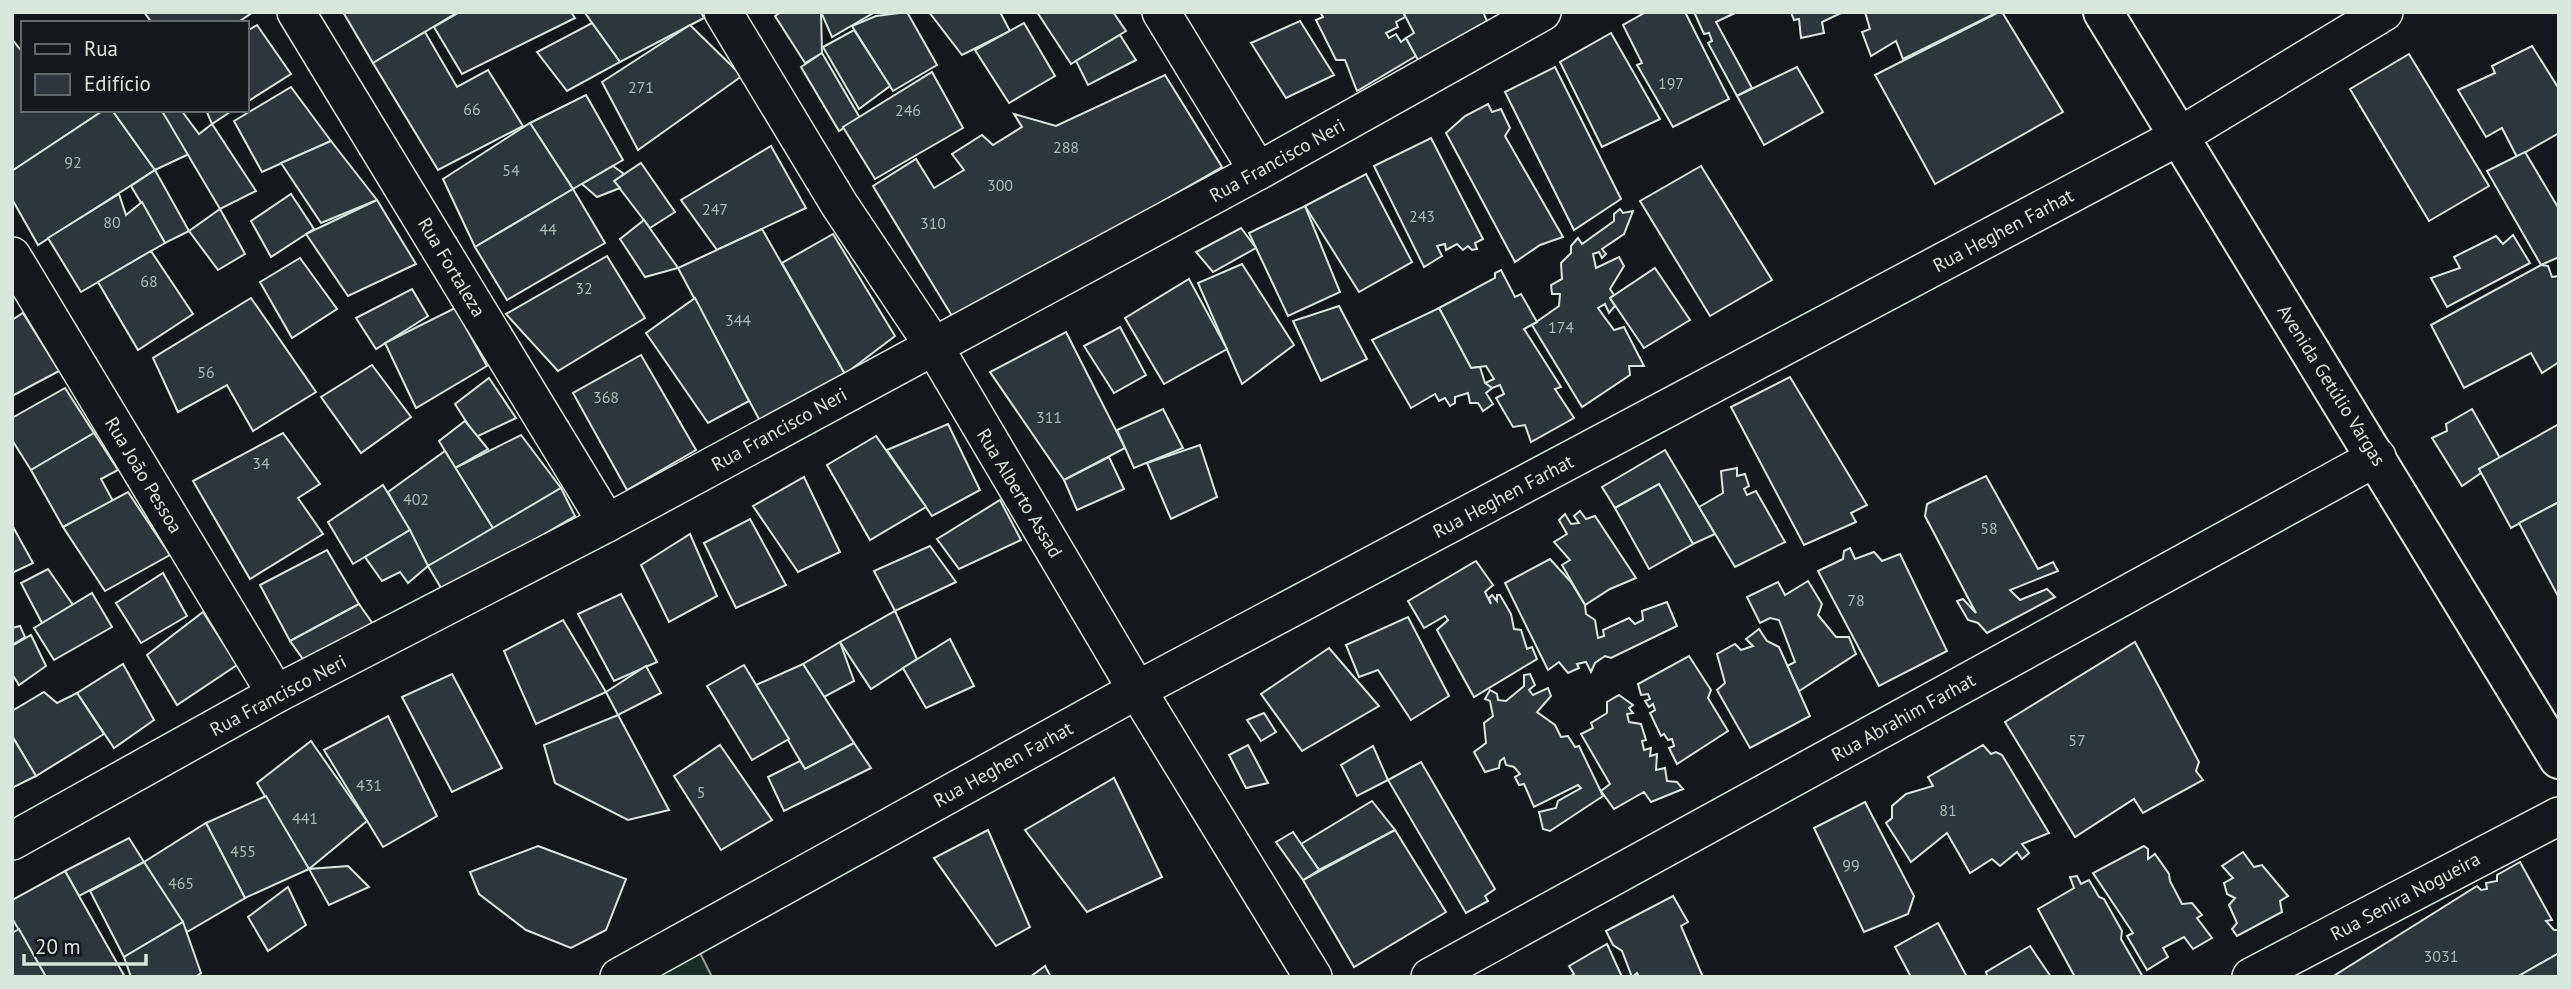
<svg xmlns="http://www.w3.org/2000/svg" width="2571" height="989" font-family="'PT Sans',sans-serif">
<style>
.green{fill:#1a2d24;stroke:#939e99;stroke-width:2}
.building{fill:#2c363c;stroke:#d8e6dc;stroke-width:2}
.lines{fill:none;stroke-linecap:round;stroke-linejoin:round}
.street-casing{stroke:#d8e6dc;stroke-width:40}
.secondary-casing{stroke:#d8e6dc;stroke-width:42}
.street{stroke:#14181c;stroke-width:37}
.secondary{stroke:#14181c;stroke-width:38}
.labels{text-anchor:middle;stroke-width:5;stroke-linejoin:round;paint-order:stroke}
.number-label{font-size:16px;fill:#adbab4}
.street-label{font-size:19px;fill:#d8e6dc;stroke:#14181c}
</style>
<rect width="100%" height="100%" fill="#14181c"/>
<polygon class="green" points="700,953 712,977 655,977"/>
<g class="building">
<polygon points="144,12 253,12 237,23 152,23"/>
<polygon points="343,12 458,12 373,63"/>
<polygon points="460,12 571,12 575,18 462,74 434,27"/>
<polygon points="701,12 704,18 620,62 585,13"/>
<polygon points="781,12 821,12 822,53 805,63 775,16"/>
<polygon points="821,12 875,12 832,37"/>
<polygon points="907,12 937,65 893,91 852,26 876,16"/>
<polygon points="929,12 1000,12 1010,31 962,55"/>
<polygon points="1037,12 1113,12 1126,31 1071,64"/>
<polygon points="1320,12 1403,12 1405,17 1396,22 1398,27 1386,33 1389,38 1396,34 1401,42 1406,38 1416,56 1357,91 1345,60 1336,60 1316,20 1323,17"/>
<polygon points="1403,12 1483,12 1487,21 1418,60 1406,38 1414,33"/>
<polygon points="1646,12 1685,12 1729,99 1673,127 1637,65 1642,63 1623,25"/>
<polygon points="1694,12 1737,12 1716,22 1752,88 1737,96 1708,43 1712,41 1709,33 1704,34"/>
<polygon points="1791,12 1843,12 1822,22 1824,33 1801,38 1799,19 1794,20"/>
<polygon points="1865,12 1998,12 1903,59 1896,41 1871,56 1862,32 1870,29"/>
<polygon points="1999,12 2002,12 2063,112 1935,184 1875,75"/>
<polygon points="1300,21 1334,75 1286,98 1251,43"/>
<polygon points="592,23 620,62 567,91 537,52"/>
<polygon points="1024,23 1055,76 1009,103 975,50"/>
<polygon points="257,25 291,74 247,102 247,31"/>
<polygon points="690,25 742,76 638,150 602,82"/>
<polygon points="854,30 890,86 859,109 823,47"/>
<polygon points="425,32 457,87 488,70 523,126 438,170 373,63"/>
<polygon points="1611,33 1660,119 1602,147 1560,62"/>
<polygon points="1120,35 1136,60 1088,85 1076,61"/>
<polygon points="12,39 23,53 23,110 104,110 12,171"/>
<polygon points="2532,46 2559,89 2559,133 2517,157 2502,128 2486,137 2458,90 2495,73 2492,66"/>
<polygon points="822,53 860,118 839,131 801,67"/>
<polygon points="2409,54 2489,186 2429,221 2350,89"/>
<polygon points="1555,67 1621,199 1574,230 1505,92"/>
<polygon points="1797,67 1823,112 1764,145 1737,96"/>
<polygon points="932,72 963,128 875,179 843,127"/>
<polygon points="1165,75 1222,167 955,321 873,186 916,159 934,188 964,170 952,154 982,135 993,145 1022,127 1014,114 1056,126"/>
<polygon points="291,87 331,141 262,172 234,121"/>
<polygon points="586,95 623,160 573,189 530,123"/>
<polygon points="1488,104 1492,112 1501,109 1510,128 1505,136 1563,237 1540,245 1515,262 1446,133 1465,116"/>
<polygon points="104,110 112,110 155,170 38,245 12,199 12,171"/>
<polygon points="112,110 163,110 189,154 155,170"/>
<polygon points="181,110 199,134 212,124 256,191 220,209 162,111"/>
<polygon points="206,110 233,110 212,124"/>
<polygon points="530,123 573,189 475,247 443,179"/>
<polygon points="1431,138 1483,239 1475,243 1477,249 1472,250 1468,246 1463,250 1457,244 1446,250 1445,244 1437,246 1442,256 1424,267 1374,166"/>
<polygon points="331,141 377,200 321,223 281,163"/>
<polygon points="771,146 806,208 717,250 681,200"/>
<polygon points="2525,152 2559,209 2559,257 2541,265 2487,171"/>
<polygon points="641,163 675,212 650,228 614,181"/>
<polygon points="613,166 624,174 614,181 620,188 597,197 582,184"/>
<polygon points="1701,166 1772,280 1710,316 1640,201"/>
<polygon points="155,170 189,231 165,243 131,186"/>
<polygon points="1366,174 1412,262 1359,292 1305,206"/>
<polygon points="573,189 605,243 507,300 475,247"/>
<polygon points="119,194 126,215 142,202 165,243 81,292 48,238"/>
<polygon points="291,194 314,229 271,257 251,221"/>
<polygon points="377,200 416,264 348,296 306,234"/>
<polygon points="1305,206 1340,292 1288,316 1249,233"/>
<polygon points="220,209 245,254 218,270 189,231"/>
<polygon points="1620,209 1623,213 1633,211 1624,234 1602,249 1606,254 1602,258 1599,252 1593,254 1596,268 1619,257 1624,266 1610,289 1614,295 1610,298 1615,306 1609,313 1605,304 1598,308 1614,330 1624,327 1644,366 1629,366 1630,375 1582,407 1532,325 1559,306 1560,294 1552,294 1551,285 1562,279 1561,263 1571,253 1571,246 1578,238 1582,244 1614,221 1614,214"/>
<polygon points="644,220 678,268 645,277 620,239"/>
<polygon points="1241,228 1256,248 1213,272 1196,252"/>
<polygon points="762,229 845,374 760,421 678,268"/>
<polygon points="833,234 895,336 845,374 782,263"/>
<polygon points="2513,235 2530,263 2447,307 2431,278 2460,268 2454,257 2496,236 2503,244"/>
<polygon points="151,251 193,314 138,350 98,282"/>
<polygon points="607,256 645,318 558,371 506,314"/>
<polygon points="300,258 337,309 292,338 260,282"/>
<polygon points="1242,264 1294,345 1242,384 1198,283"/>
<polygon points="2541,265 2548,266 2552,277 2559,276 2559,362 2542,373 2531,353 2464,388 2431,325"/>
<polygon points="1655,268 1690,320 1644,348 1610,298"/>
<polygon points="1501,270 1515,297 1521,294 1537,322 1524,329 1561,387 1555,389 1574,418 1531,442 1525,425 1513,427 1496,398 1504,394 1500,385 1492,388 1485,383 1494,379 1486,366 1471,368 1439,308 1495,278 1495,273"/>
<polygon points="1189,279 1227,349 1164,384 1125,318"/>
<polygon points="412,289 428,316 376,349 356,318"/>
<polygon points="251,298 316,392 253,431 227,385 178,412 153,358"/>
<polygon points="695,298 749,401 708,423 646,333"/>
<polygon points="1339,306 1367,359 1321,381 1293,321"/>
<polygon points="455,308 487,366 416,408 385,343"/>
<polygon points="1439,308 1471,368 1480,367 1485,383 1492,388 1486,393 1493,404 1483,411 1478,403 1470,403 1468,393 1455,397 1455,403 1450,406 1445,398 1439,401 1435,394 1411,408 1372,340"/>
<polygon points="23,313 59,371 12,396 12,320"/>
<polygon points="1120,327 1146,375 1114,393 1084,346"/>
<polygon points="1066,332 1125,448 1064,480 990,372"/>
<polygon points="641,355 696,450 627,490 573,393"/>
<polygon points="372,365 411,417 361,453 321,397"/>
<polygon points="1790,377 1867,505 1851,513 1856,522 1804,545 1731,407"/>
<polygon points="489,378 516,418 476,437 455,404"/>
<polygon points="65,388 94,433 31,470 12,440 12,418"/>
<polygon points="1163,409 1183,448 1134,468 1117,430"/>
<polygon points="2472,409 2500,458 2479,469 2481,473 2462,486 2432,438 2447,431 2446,424"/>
<polygon points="465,421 488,449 455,468 439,441"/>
<polygon points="948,424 980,490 932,516 887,450"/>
<polygon points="2559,424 2559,502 2511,528 2479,469"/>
<polygon points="94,433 118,470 101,479 113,501 63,527 31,470"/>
<polygon points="283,433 320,484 298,498 323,534 250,579 193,481"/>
<polygon points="521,435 561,488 494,530 455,468"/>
<polygon points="876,436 926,507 870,540 827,465"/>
<polygon points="1200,445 1217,497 1171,519 1147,463"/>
<polygon points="1665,450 1715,534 1693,544 1659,484 1615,508 1602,487"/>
<polygon points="445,451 494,530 428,566 388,492"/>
<polygon points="1109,457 1124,489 1077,510 1064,480"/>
<polygon points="1737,468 1737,476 1745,474 1749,486 1744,489 1747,495 1756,491 1785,542 1735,567 1699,507 1723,493 1721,471"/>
<polygon points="1986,476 2038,569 2053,562 2058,571 2010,590 2020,600 2047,589 2055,597 1987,633 1978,623 1968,620 1957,601 1963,599 1976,613 1925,516 1927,504"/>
<polygon points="804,477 840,552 798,572 753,506"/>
<polygon points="1659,484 1693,544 1649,569 1615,508"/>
<polygon points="383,485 410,530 353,564 328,522"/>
<polygon points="561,488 575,516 444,593 428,566"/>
<polygon points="128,492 170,555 105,591 63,527"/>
<polygon points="1000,500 1021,540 959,569 937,539"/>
<polygon points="2559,502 2559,598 2519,523"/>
<polygon points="1580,511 1586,519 1595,516 1636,578 1610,589 1585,605 1562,565 1570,560 1554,542 1567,534 1559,520 1565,514 1571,524 1579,523 1574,516"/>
<polygon points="750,519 786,585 736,608 704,543"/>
<polygon points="12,525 33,563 12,573"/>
<polygon points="410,530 428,566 408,583 400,572 382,581 365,557"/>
<polygon points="690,534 717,596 669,622 641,565"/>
<polygon points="930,546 956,582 895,611 874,571"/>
<polygon points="1850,548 1855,559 1874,552 1882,561 1900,554 1947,651 1879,686 1818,571 1843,559 1844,551"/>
<polygon points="327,550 359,604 290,641 260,585"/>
<polygon points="1550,559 1571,582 1585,605 1586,614 1595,620 1598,638 1604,636 1603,630 1629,618 1635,624 1643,620 1642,611 1667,602 1677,626 1611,658 1605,656 1595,663 1591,672 1586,662 1577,664 1579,668 1568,673 1559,662 1548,670 1505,583"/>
<polygon points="1476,561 1493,585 1485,592 1491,604 1489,598 1492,595 1497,601 1497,595 1500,595 1511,614 1514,629 1521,630 1527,649 1532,647 1537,659 1474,697 1437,630 1448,620 1445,616 1424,628 1408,601"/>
<polygon points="48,569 73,605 42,623 21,583"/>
<polygon points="163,573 187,616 141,643 116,603"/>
<polygon points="1808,581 1822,604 1818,615 1836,637 1849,637 1856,654 1799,691 1787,666 1795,662 1779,620 1770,618 1760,623 1747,597 1778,582 1785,595"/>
<polygon points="92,593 112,627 54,660 34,628"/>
<polygon points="621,594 657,662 614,681 578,614"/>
<polygon points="359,604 373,624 308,666 290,641"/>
<polygon points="895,611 917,659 871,689 840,642"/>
<polygon points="203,612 237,665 177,705 147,655"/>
<polygon points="1408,617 1449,696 1411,720 1378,670 1359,677 1346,645"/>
<polygon points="563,620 606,692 536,724 504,651"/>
<polygon points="20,626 25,637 12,645 12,628"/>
<polygon points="1759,629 1767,641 1779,647 1810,716 1750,748 1717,690 1725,683 1717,654 1735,644 1741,650 1753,646 1746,639"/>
<polygon points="31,635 46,666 19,685 12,674 12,646"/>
<polygon points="950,639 974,686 926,708 903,668"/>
<polygon points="840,642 854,681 824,697 803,664"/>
<polygon points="2135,642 2199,762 2196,771 2203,780 2143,813 2134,799 2075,837 2005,722"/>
<polygon points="1329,648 1379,706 1302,751 1261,694"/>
<polygon points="1689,656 1711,690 1708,698 1728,731 1677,764 1669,748 1674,746 1672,739 1668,740 1664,734 1661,736 1650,713 1655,710 1653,704 1649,707 1645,701 1650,699 1648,694 1641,695 1638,684"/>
<polygon points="123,664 154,720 114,748 77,693"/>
<polygon points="803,664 854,743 805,769 756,685"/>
<polygon points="744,665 789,739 752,760 707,686"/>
<polygon points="646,666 661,693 618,715 606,692"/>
<polygon points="452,674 502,768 452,792 402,697"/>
<polygon points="1530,674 1535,685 1529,690 1533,695 1548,688 1551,696 1537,712 1555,725 1561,737 1568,736 1575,747 1579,746 1603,796 1550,831 1543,829 1539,812 1556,808 1558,801 1581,788 1578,785 1534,807 1524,784 1519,785 1515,777 1520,774 1514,767 1506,765 1504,758 1500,761 1499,768 1485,772 1474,752 1486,743 1484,723 1493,716 1490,701 1485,699 1490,690 1497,694 1498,700 1506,701 1524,686 1524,675"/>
<polygon points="44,692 57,703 77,693 104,734 36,776 12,736 12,711"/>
<polygon points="1619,695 1633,705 1629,708 1633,713 1627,714 1629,722 1641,724 1646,740 1642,741 1644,750 1651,748 1650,756 1657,754 1656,770 1665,768 1667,781 1677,782 1683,789 1651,802 1644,792 1614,809 1601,791 1610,784 1581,734 1593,728 1591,723 1607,713 1607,702"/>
<polygon points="1264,713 1276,732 1261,741 1247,720"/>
<polygon points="618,715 669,810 628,820 555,783 544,745"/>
<polygon points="388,716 437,816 383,847 324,750"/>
<polygon points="12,736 36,776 12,788"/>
<polygon points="311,741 367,821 309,869 257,783"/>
<polygon points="854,743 871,768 784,811 768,777 800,761 805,769"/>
<polygon points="720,745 772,820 721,850 674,776"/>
<polygon points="1248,745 1268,783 1246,788 1229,755"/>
<polygon points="1983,745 1991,754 1996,752 2002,755 2049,833 2022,844 2029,853 2022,859 2017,852 2000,866 1992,859 1970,873 1947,833 1911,862 1886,823 1892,818 1892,806 1906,794 1933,786 1928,777"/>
<polygon points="1373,746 1388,780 1357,796 1341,765"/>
<polygon points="1421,762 1495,889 1485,896 1488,901 1466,913 1388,780"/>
<polygon points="1114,778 1162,877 1087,912 1025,830"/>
<polygon points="266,796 309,869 245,898 206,823"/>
<polygon points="1372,801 1395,830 1319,870 1301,844"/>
<polygon points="1865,802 1914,896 1908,914 1864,932 1814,828"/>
<polygon points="206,823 245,898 187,932 144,862"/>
<polygon points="988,830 1030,927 996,946 934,858"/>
<polygon points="1395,830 1446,912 1354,967 1303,880"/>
<polygon points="1293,832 1319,870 1303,880 1276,842"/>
<polygon points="129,838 144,862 79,896 65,871"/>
<polygon points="538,846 626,879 606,930 571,948 526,930 479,894 470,872"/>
<polygon points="2144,846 2148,849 2148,859 2155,854 2169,874 2170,881 2182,904 2192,903 2202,915 2197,918 2212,938 2193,949 2184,937 2163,948 2168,957 2147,970 2127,936 2133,933 2093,873"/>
<polygon points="2243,852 2254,867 2262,865 2288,896 2280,901 2282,912 2237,936 2232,929 2237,923 2229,905 2235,898 2227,894 2224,883 2233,878 2222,866"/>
<polygon points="144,862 183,922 124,957 90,891"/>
<polygon points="2520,862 2552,920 2546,921 2554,930 2559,930 2559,953 2517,977 2332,977 2477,886 2481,890 2487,889 2486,883 2497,881 2497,875"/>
<polygon points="348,866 369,887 329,905 309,869"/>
<polygon points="65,871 79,896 125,977 46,977 12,918 12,900"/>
<polygon points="2077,876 2081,884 2089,880 2099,897 2104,899 2122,931 2121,939 2143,977 2075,977 2038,909 2074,888 2070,877"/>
<polygon points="288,887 306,925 268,951 248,917"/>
<polygon points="1673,896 1688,922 1681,926 1703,977 1639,977 1637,973 1632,977 1622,951 1613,945 1606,931"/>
<polygon points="183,922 201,973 195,977 131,977 124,957"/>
<polygon points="1938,923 1967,977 1911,977 1895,947"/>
<polygon points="19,929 46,977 12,977 12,933"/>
<polygon points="1607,944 1622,977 1569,977 1574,974 1569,966"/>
<polygon points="2030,946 2051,977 1988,977 1986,972"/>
<polygon points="2559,953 2559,977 2517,977"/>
<polygon points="1045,966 1051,977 1030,977"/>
</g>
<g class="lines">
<defs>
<g id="street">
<polyline points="296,12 607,523"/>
<polyline points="723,12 839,204 933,345 1137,690 1313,977"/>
<polyline points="1161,12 1258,171"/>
<polyline points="12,256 276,694"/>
<polyline points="12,841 276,694 607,523 1258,171 1542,12"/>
<polyline points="619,977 1137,690 2178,137 2384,12"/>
<polyline points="1430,977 2377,457"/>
<polyline points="2251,977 2559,816"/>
</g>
<polyline id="secondary" points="2103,12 2559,759"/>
</defs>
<use href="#street" class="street-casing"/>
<use href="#secondary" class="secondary-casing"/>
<use href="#street" class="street"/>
<use href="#secondary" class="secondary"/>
</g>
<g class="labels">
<g class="number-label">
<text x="1671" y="89">197</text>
<text x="641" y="93">271</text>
<text x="472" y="115">66</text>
<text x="908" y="116">246</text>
<text x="1066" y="153">288</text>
<text x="73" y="168">92</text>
<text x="511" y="176">54</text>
<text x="1000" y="191">300</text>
<text x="715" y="215">247</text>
<text x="1422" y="222">243</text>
<text x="112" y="228">80</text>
<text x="933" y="229">310</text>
<text x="548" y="235">44</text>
<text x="149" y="287">68</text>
<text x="584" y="294">32</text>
<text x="738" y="326">344</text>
<text x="1561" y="333">174</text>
<text x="206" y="378">56</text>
<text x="606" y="403">368</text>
<text x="1049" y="423">311</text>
<text x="261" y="469">34</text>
<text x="416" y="505">402</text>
<text x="1989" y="534">58</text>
<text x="1856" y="606">78</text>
<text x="2077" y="746">57</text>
<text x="369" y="791">431</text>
<text x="701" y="798">5</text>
<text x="1948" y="816">81</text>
<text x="305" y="824">441</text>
<text x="243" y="857">455</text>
<text x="1851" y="871">99</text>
<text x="181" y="889">465</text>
<text x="2441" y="962">3031</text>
</g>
<g class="street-label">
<text transform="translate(1277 160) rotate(-29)" y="7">Rua Francisco Neri</text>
<text transform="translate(2003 230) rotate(-28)" y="7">Rua Heghen Farhat</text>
<text transform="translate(452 267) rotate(59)" y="7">Rua Fortaleza</text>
<text transform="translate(2332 385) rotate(58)" y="7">Avenida Getúlio Vargas</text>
<text transform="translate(779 429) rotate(-29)" y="7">Rua Francisco Neri</text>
<text transform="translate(144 475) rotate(59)" y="7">Rua João Pessoa</text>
<text transform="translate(1020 493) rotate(59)" y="7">Rua Alberto Assad</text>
<text transform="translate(1503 496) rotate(-28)" y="7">Rua Heghen Farhat</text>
<text transform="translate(278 695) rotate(-28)" y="7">Rua Francisco Neri</text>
<text transform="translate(1903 717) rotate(-29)" y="7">Rua Abrahim Farhat</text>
<text transform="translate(1003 764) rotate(-29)" y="7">Rua Heghen Farhat</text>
<text transform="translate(2405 896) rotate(-28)" y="7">Rua Senira Nogueira</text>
</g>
</g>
<rect width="2571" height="989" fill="none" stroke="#d8e6dc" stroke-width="28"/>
<rect x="21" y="21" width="228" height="91" fill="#14181c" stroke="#626a69" stroke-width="2"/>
<rect x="35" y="44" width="35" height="10" fill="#14181c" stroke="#626a69" stroke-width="2"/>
<text x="84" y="56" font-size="21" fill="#d8e6dc">Rua</text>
<rect x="35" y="74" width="35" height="21" fill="#2c363c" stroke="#626a69" stroke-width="2"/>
<text x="84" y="91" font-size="21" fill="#d8e6dc">Edifício</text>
<path d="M24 954v10h122v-10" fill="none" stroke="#d8e6dc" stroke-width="3.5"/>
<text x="35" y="954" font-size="21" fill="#d8e6dc" stroke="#14181c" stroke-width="5" paint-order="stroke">20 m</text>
</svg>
